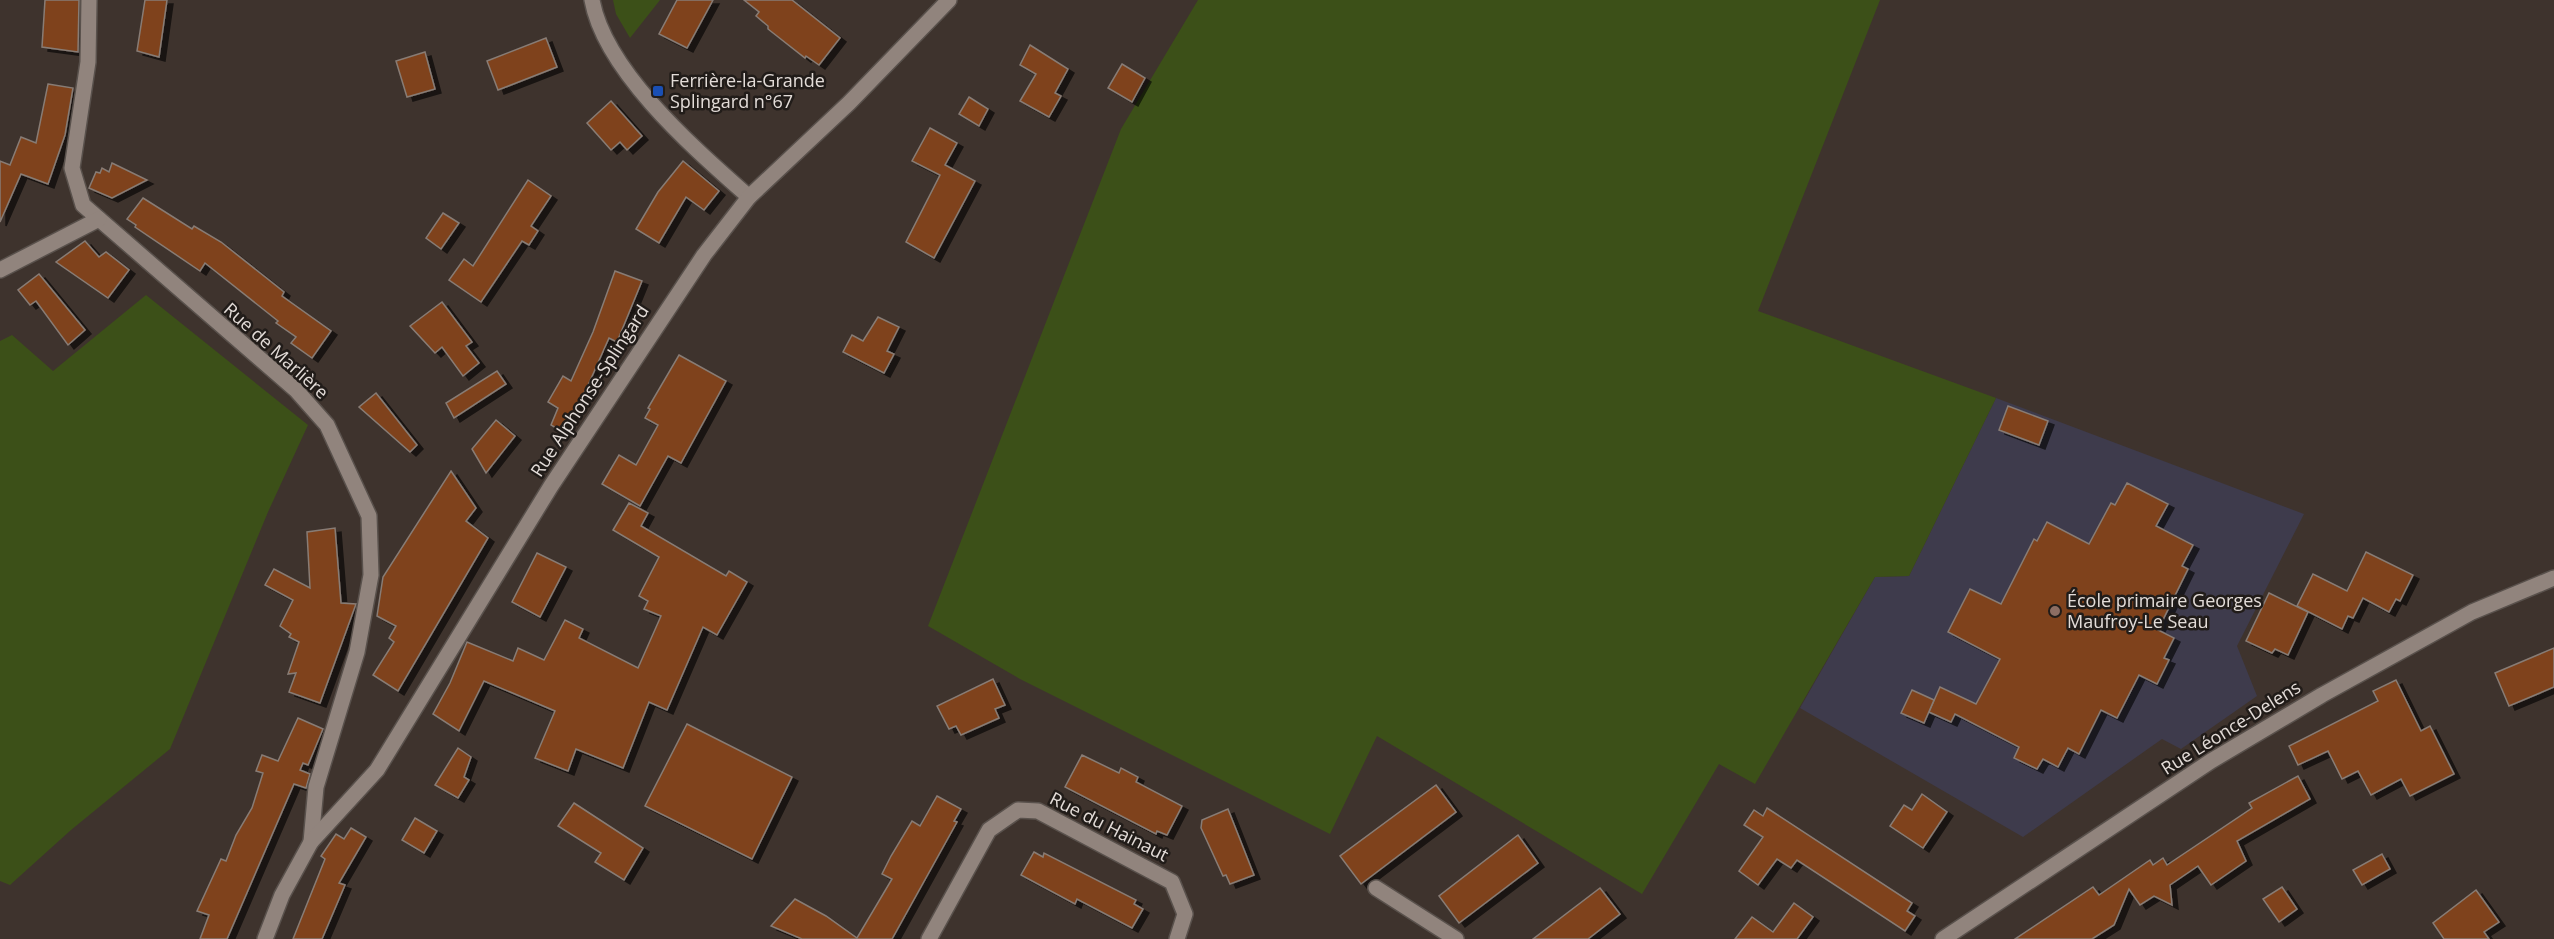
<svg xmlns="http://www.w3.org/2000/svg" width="2554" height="939" font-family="'Open Sans',sans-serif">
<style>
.education{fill:#3e3b4c}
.green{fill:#3c5018}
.building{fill:#7f431b;stroke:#887c75;stroke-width:1.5;filter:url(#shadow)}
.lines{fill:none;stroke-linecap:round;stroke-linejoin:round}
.minor-casing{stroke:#59514c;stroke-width:18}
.minor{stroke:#91847d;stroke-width:15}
.transit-dot{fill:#1a4fb4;stroke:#211c19;stroke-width:2}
.education-dot{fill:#8d6e63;stroke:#211c19;stroke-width:2}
.labels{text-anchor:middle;stroke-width:5;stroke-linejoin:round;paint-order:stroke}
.poi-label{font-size:18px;fill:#e3dcd8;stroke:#211c19;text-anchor:start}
.street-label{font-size:18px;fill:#e3dcd8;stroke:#211c19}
</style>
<defs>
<filter id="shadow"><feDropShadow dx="6" dy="4" stdDeviation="0" flood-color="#0009"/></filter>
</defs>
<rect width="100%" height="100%" fill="#3e332d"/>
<polygon class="education" points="1996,398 2304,514 2237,646 2257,696 2181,749 2162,739 2023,837 1800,708 1875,577 1909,576"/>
<g class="green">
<polygon points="613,0 660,0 630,38 616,14"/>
<polygon points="1198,0 1880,0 1758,311 1996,398 1909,576 1875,577 1755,784 1719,764 1642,894 1377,736 1330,834 1020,679 928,626 1121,129"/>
<polygon points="146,295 308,425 268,512 170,749 71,830 10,885 0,881 0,341 12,335 53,371"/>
</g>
<g class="building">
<polygon points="45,0 79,0 78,52 42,47"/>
<polygon points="145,0 167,0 159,57 137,51"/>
<polygon points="677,0 713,0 687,48 659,34"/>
<polygon points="744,0 792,0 840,38 819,65 806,56 805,58 768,29 768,26 756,16 759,12"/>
<polygon points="546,38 557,67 498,90 487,61"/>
<polygon points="1030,45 1068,69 1055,93 1061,96 1049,117 1020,101 1036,74 1020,65"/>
<polygon points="425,52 435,89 407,97 396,61"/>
<polygon points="1122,64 1145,78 1132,102 1108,88"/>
<polygon points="48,84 73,88 65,135 48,184 21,174 0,222 0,161 10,165 21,137 36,143"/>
<polygon points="969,97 988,109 979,126 959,114"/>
<polygon points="611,101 642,136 627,150 620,142 611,150 587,123"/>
<polygon points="930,128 957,143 945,165 975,181 934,258 906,242 940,175 912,161"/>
<polygon points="683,161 719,191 704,210 686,197 659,243 636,229 658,192"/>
<polygon points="112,163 147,180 112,198 89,188 96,172 100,173 102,168 109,172"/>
<polygon points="528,180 551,196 531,226 538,231 529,245 522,241 481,302 449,280 464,259 473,266"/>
<polygon points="143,198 192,229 194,226 221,242 284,292 282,296 331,331 312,358 291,343 296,337 276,323 278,321 205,263 200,271 135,227 136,225 127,219"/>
<polygon points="443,213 459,223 441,249 426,238"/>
<polygon points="85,241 99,257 106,252 129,270 108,298 56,262"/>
<polygon points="615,271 642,281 617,342 609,338 586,390 561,431 551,425 558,408 548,402 563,376 571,381 593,332"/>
<polygon points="39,274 85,330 68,345 36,301 30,305 18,290"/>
<polygon points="442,302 472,342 466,346 479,363 463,376 442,347 435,353 410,326"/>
<polygon points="878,317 899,327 887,351 894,354 884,373 843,352 852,335 863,341"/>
<polygon points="679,355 726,381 681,463 668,456 640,506 602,484 619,455 636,465 658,425 645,418 650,409 648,408"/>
<polygon points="497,371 506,384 454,418 446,403"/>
<polygon points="376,393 417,445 410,452 359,407"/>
<polygon points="2008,406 2048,421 2039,445 1999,430"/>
<polygon points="496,420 515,436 486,473 472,449"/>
<polygon points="451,471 476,508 466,521 488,538 398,691 373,675 394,642 389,638 396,626 377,616 383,577"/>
<polygon points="2127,483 2168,504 2156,526 2193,545 2182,566 2188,569 2158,630 2174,638 2164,658 2169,660 2157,684 2139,675 2117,718 2101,710 2079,754 2068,748 2058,767 2043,759 2037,769 2014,758 2019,747 1955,714 1951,722 1929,712 1940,687 1976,704 2000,659 1948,632 1970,589 2001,604 2034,539 2037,541 2047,522 2089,544 2111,503 2115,505"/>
<polygon points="629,503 648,513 641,526 726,576 729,571 747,582 717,635 703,627 667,710 649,702 623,768 576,749 568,771 535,758 555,711 484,681 459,731 433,714 450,683 467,642 513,661 518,648 544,660 565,620 583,629 579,638 638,668 661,616 644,609 648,601 639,596 659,557 613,530"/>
<polygon points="335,528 341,603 356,604 320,703 289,692 296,673 288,674 299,642 289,637 291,634 280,626 293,600 265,585 274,569 310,588 307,532"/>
<polygon points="2366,552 2413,575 2400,601 2396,599 2389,612 2363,598 2353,618 2348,616 2342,629 2297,606 2313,574 2347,591"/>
<polygon points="537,553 566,567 540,617 512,602"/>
<polygon points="2269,593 2308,612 2288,655 2275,649 2272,653 2246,641"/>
<polygon points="2554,648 2554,687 2509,706 2495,673"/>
<polygon points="993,679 1005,705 995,709 999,718 961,735 956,726 949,729 937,706"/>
<polygon points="2396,680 2421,731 2430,726 2454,774 2410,796 2401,779 2371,795 2358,771 2342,779 2328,751 2298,765 2289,746 2378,701 2373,691"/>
<polygon points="1912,690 1934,700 1924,723 1901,713"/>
<polygon points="298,718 323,729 308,765 303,763 300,770 310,774 306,788 294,784 227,939 200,939 209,915 197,911 221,859 226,861 236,835 252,808 263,773 256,771 262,755 278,761"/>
<polygon points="687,724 792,777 752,859 645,806"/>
<polygon points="458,748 471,757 464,777 469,780 458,798 435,785"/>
<polygon points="1082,755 1119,773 1121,768 1138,777 1136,782 1182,806 1167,835 1157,831 1156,834 1065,787"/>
<polygon points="2298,776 2310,799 2237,841 2246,861 2211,885 2198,866 2170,885 2172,905 2154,896 2140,905 2129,889 2114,925 2092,939 2015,939 2093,887 2099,895 2150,860 2153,865 2163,858 2167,865 2252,808 2249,803"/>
<polygon points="1436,785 1456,812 1361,884 1340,856"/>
<polygon points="1922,794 1947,812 1923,848 1890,826 1904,805 1912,810"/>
<polygon points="937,796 961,809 954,821 957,822 892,939 802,939 771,926 795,899 826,916 857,938 892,879 882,874 891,856 912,821 920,826"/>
<polygon points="574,803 643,848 624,880 595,862 601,853 558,826"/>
<polygon points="1767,808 1912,903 1907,911 1915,916 1905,931 1797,860 1791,868 1777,859 1758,885 1739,871 1763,837 1744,825 1754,810 1763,816"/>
<polygon points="1228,809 1254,875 1230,884 1226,875 1223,876 1201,828 1202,820"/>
<polygon points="415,818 437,831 424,853 402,840"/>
<polygon points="351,828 366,837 339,883 345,885 322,939 293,939 325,859 321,856 336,834 344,839"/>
<polygon points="1518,835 1538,863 1459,923 1439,896"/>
<polygon points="1034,852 1043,857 1044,853 1136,900 1134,904 1143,909 1132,928 1077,899 1075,904 1021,875"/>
<polygon points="2382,854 2390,869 2362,885 2353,870"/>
<polygon points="2282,887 2297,909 2279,922 2263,899"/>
<polygon points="1600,888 1620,914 1588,939 1533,939"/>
<polygon points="2476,890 2499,922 2484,932 2489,939 2444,939 2433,923"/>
<polygon points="1794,903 1813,917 1797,939 1735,939 1752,917 1773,932"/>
</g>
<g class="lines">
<defs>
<g id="minor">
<polyline points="89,0 88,62 72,168 83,205 296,390 327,425 369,516 371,575 357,652 316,787 311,842"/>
<path d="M592,0C605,72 696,150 749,197"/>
<polyline points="0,270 99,219"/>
<polyline points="1376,888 1456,939"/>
<polyline points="265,939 282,895 311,842 377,770 551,486 704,255 749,197 849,103 949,0"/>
<polyline points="929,939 989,830 1018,810 1038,811 1172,882 1185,914 1177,939"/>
<polyline points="1943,939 2211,761 2322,695 2472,612 2554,578"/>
</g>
</defs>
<use href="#minor" class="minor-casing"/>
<use href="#minor" class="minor"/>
</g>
<rect class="transit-dot" x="652" y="85" width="12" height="12" rx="3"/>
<circle class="education-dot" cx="2055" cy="611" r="6"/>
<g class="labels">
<g class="poi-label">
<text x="670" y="87">Ferrière-la-Grande<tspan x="670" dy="21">Splingard n°67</tspan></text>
<text x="2067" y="607">École primaire Georges<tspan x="2067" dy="21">Maufroy-Le Seau</tspan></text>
</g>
<g class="street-label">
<text transform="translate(276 351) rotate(42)" y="6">Rue de Marlière</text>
<text transform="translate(590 391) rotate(-57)" y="6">Rue Alphonse-Splingard</text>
<text transform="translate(2231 728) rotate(-32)" y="6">Rue Léonce-Delens</text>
<text transform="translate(1109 827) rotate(27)" y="6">Rue du Hainaut</text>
</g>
</g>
</svg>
